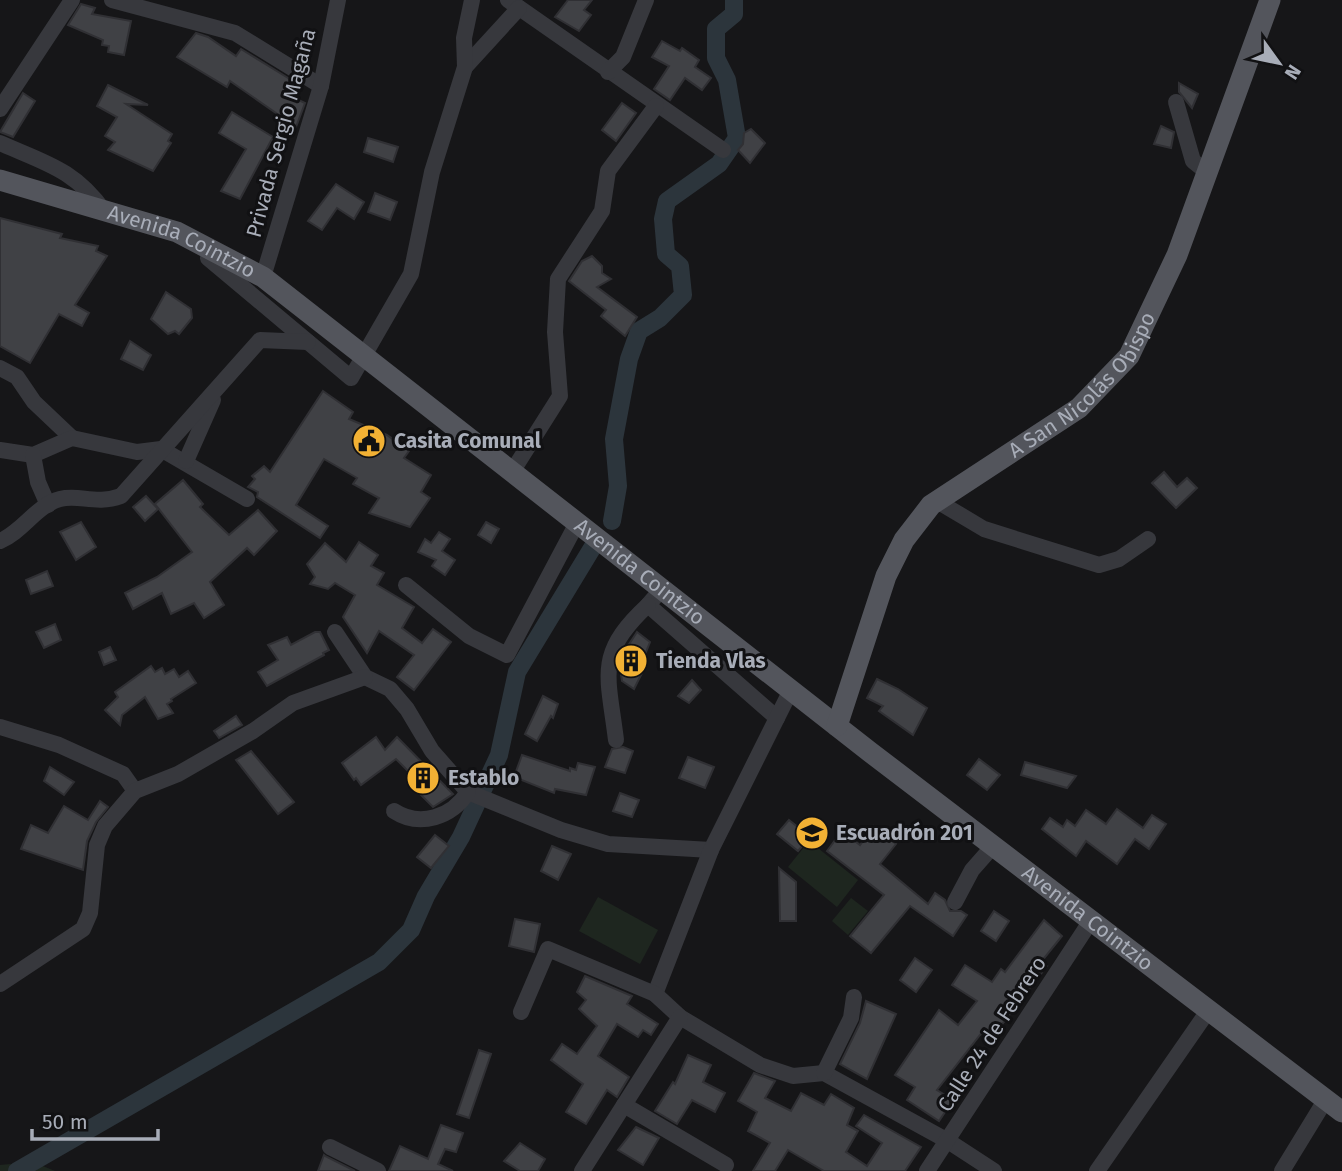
<svg xmlns="http://www.w3.org/2000/svg" width="1342" height="1171" font-family="'Fira Sans',sans-serif">
<style>
.green{fill:#1e261f}
.lines{fill:none;stroke-linecap:round;stroke-linejoin:round}
.canal{stroke:#2c353c;stroke-width:18}
.building{fill:#404145;stroke:#303034;stroke-width:2}
.minor{stroke:#37383d;stroke-width:16}
.major{stroke:#53555c;stroke-width:21}
.labels{text-anchor:middle;stroke-width:6;stroke-linejoin:round;paint-order:stroke}
.street-label{font-size:21px;fill:#a8adb8;stroke:#111113}
.poi-label{font-size:21px;font-weight:bold;fill:#a8adb8;stroke:#111113;text-anchor:start}
</style>
<rect width="100%" height="100%" fill="#161618"/>
<g class="green">
<polygon points="809,841 858,880 837,907 788,867"/>
<polygon points="598,897 658,930 640,964 579,931"/>
<polygon points="851,898 868,911 848,935 832,921"/>
<polygon points="33,1162 55,1171 0,1171 0,1165"/>
</g>
<g class="lines">
<g class="canal">
<polyline points="612,521 618,486 614,439 629,359 639,331 660,318 683,295 680,266 666,254 663,219 667,201 719,164 737,138 727,80 716,58 716,29 734,14 734,0"/>
<polyline points="17,1171 379,962 411,930 426,896 461,837 499,755 517,672 594,545"/>
</g>
</g>
<g class="building">
<polygon points="568,0 592,0 584,10 591,15 579,31 555,17"/>
<polygon points="81,4 95,8 92,14 131,21 124,55 108,52 109,46 102,45 103,40 68,25"/>
<polygon points="196,33 208,37 236,56 241,49 293,81 286,94 305,103 296,127 230,81 227,87 177,57"/>
<polygon points="662,41 680,51 682,48 699,60 695,67 711,78 702,90 685,78 670,100 654,89 669,66 652,57"/>
<polygon points="1179,83 1198,94 1192,108 1179,92"/>
<polygon points="108,85 148,105 126,104 172,134 168,141 171,143 153,171 108,150 115,142 105,136 117,117 97,106"/>
<polygon points="23,93 35,101 13,137 0,132"/>
<polygon points="622,103 636,113 616,141 602,130"/>
<polygon points="232,112 273,137 240,199 221,191 246,149 219,133"/>
<polygon points="1161,126 1174,132 1171,148 1154,144"/>
<polygon points="751,129 765,143 750,163 738,150 743,144 744,133"/>
<polygon points="368,138 398,147 393,162 364,152"/>
<polygon points="336,184 364,202 354,219 337,208 322,230 308,221"/>
<polygon points="375,193 397,202 390,220 368,212"/>
<polygon points="0,218 62,234 60,238 98,246 96,251 107,256 75,305 89,313 82,326 59,314 30,363 0,346"/>
<polygon points="592,256 602,266 602,273 611,279 597,287 637,317 625,336 601,316 606,310 569,281 582,261"/>
<polygon points="166,292 191,309 192,318 179,334 175,331 168,334 151,319"/>
<polygon points="130,341 151,355 143,370 121,359"/>
<polygon points="323,391 353,412 349,419 387,435 409,451 404,458 431,475 421,492 430,498 410,527 369,513 379,498 353,484 357,478 324,459 296,505 328,526 320,538 257,497 258,492 248,487 255,479 252,476 264,466 270,472"/>
<polygon points="1164,472 1177,487 1187,478 1197,488 1176,508 1152,483"/>
<polygon points="183,480 203,504 200,507 229,535 258,510 277,531 254,555 247,548 210,582 224,605 204,618 194,603 171,614 162,593 133,609 125,593 157,577 192,552 155,504"/>
<polygon points="146,496 158,509 145,521 133,507"/>
<polygon points="81,522 96,547 76,560 60,532"/>
<polygon points="486,522 499,529 491,543 478,535"/>
<polygon points="439,532 450,539 442,551 455,560 445,575 432,566 436,560 418,552 425,539 431,543"/>
<polygon points="359,542 378,555 371,566 384,573 377,585 414,607 402,628 422,643 433,629 451,642 414,690 397,677 414,655 379,631 367,653 343,617 355,595 335,583 328,589 310,584 315,577 307,564 325,543 346,562"/>
<polygon points="47,571 53,586 31,594 26,580"/>
<polygon points="55,624 61,640 44,648 36,632"/>
<polygon points="315,632 320,632 329,650 323,653 324,655 267,686 258,672 278,660 268,645 287,637 291,645"/>
<polygon points="637,632 650,642 640,667 644,669 634,689 622,681 620,668 622,655"/>
<polygon points="110,647 116,660 104,665 99,652"/>
<polygon points="151,666 155,672 162,668 165,674 174,669 179,677 188,671 196,683 171,699 172,701 167,704 173,713 158,719 145,697 122,715 120,725 105,710 118,697 115,692"/>
<polygon points="877,679 898,689 927,708 913,735 879,711 883,706 867,698"/>
<polygon points="692,680 701,690 689,703 678,696"/>
<polygon points="543,696 558,704 553,718 551,716 537,741 525,734"/>
<polygon points="236,716 242,725 219,738 214,731"/>
<polygon points="376,737 385,750 397,737 453,794 433,807 408,782 410,773 396,759 361,785 356,778 354,780 342,763"/>
<polygon points="623,747 633,751 625,773 605,767 612,749"/>
<polygon points="251,751 294,802 278,814 236,760"/>
<polygon points="522,755 570,771 570,768 576,770 578,763 595,767 586,795 555,789 554,793 514,777"/>
<polygon points="688,757 714,767 705,788 679,778"/>
<polygon points="979,759 1000,775 987,790 967,775"/>
<polygon points="1025,762 1076,776 1067,788 1021,775"/>
<polygon points="50,767 74,782 64,795 44,781"/>
<polygon points="620,793 639,800 632,817 613,811"/>
<polygon points="100,801 108,807 96,822 87,841 83,870 21,849 31,825 48,833 64,806 88,820"/>
<polygon points="1117,809 1143,828 1152,815 1166,824 1149,849 1135,839 1117,864 1086,841 1076,856 1042,829 1050,818 1063,827 1067,820 1075,826 1086,810 1106,824"/>
<polygon points="789,820 810,837 798,851 777,834"/>
<polygon points="874,826 896,844 880,864 928,904 935,893 945,900 950,911 961,911 967,915 953,936 910,906 871,953 850,936 884,895 827,851 842,831 860,845"/>
<polygon points="435,835 449,846 431,868 417,857"/>
<polygon points="552,846 571,854 558,880 541,871"/>
<polygon points="779,868 796,882 796,921 780,921"/>
<polygon points="994,911 1009,921 996,941 981,931"/>
<polygon points="515,919 540,924 534,952 509,946"/>
<polygon points="1044,920 1062,936 1041,962 1047,966 993,1036 986,1030 980,1035 937,1090 953,1100 939,1121 907,1100 915,1087 895,1075 939,1010 958,1025 977,1001 952,985 965,965 992,982 1001,969 1005,972"/>
<polygon points="915,958 932,970 916,992 900,980"/>
<polygon points="585,976 632,996 627,1004 658,1024 651,1035 643,1030 638,1037 617,1024 598,1056 629,1077 617,1097 607,1090 586,1124 566,1112 583,1084 551,1060 562,1044 577,1054 597,1026 579,1009 586,1000 577,992"/>
<polygon points="866,1001 896,1014 867,1079 840,1064 860,1023"/>
<polygon points="479,1050 491,1054 469,1118 457,1114"/>
<polygon points="688,1055 711,1065 703,1082 725,1093 715,1112 692,1100 677,1124 655,1111 673,1082 675,1084"/>
<polygon points="754,1073 775,1081 765,1098 791,1111 801,1093 824,1105 831,1094 854,1108 847,1125 858,1131 846,1152 867,1166 882,1143 856,1126 864,1115 921,1147 905,1171 824,1171 788,1150 775,1171 753,1171 770,1143 748,1131 757,1112 738,1101"/>
<polygon points="441,1125 463,1133 456,1152 445,1149 438,1164 453,1171 389,1171 400,1146 428,1159"/>
<polygon points="636,1127 659,1138 643,1165 618,1150"/>
<polygon points="520,1143 545,1159 538,1171 520,1171 504,1161"/>
<polygon points="324,1155 325,1156 355,1171 318,1171"/>
</g>
<g class="lines">
<g class="minor">
<polyline points="112,0 235,33 321,86"/>
<polyline points="508,0 723,150"/>
<polyline points="465,67 519,8"/>
<polyline points="608,72 623,57 646,0"/>
<polyline points="1176,102 1193,161 1208,173"/>
<polyline points="0,109 72,0"/>
<path d="M0,143C45,163 74,169 104,211"/>
<polyline points="208,258 351,378 411,274 432,172 465,67 464,38 472,0"/>
<polyline points="263,277 321,86 338,0"/>
<polyline points="0,368 17,377 34,402 72,438"/>
<polyline points="0,450 33,455 72,438 137,452 161,449 247,499"/>
<polyline points="33,455 38,482 48,505"/>
<polyline points="186,461 213,400"/>
<polyline points="512,472 560,396 555,332 558,279 602,211 608,171 656,106"/>
<polyline points="937,501 984,529 1099,565 1119,559 1148,539"/>
<path d="M0,541C22,532 37,505 60,499C79,494 96,505 121,496L260,340L308,342"/>
<polyline points="406,585 469,636 507,655 577,523"/>
<polyline points="661,590 648,605 777,718"/>
<polyline points="335,632 365,677 390,689 407,709 432,751 468,792 561,830 608,844 711,850"/>
<polyline points="0,727 59,745 123,774 135,791"/>
<path d="M616,740C608,674 595,654 648,605"/>
<path d="M394,811C420,828 452,817 468,792"/>
<polyline points="955,902 972,870 994,845"/>
<polyline points="0,984 83,929 90,913 97,845 105,826 135,791 178,774 253,731 293,703 365,677"/>
<polyline points="655,994 711,850 791,690"/>
<polyline points="521,1012 548,949 655,994 680,1017 760,1065 793,1076 824,1073 948,1141 994,1171"/>
<polyline points="824,1073 851,1018 854,997"/>
<polyline points="624,1105 726,1165"/>
<polyline points="330,1147 378,1171"/>
<polyline points="582,1171 680,1017"/>
<polyline points="927,1171 1092,919"/>
<polyline points="1097,1171 1208,1011"/>
<polyline points="1282,1171 1326,1099"/>
</g>
<g class="major">
<path id="s1" d="M0,180L177,232L263,277L870,752L1342,1112"/>
<path id="s2" d="M837,726L886,576L904,540L931,505L1079,408L1129,356L1177,255L1270,0"/>
</g>
</g>
<defs>
<symbol id="civic-disc" viewBox="-11 -11 22 22"><circle r="9.5" fill="#f2b134" stroke="#111113"/><path d="M-.6-6.5H3V-4.5H.6V-3L4-1V1h2V6H-6V1h2V-1L-.6-3ZM-1.2 2.5V6h2.4V2.5Z" fill="#111"/></symbol>
<symbol id="building-disc" viewBox="-11 -11 22 22"><circle r="9.5" fill="#f2b134" stroke="#111113"/><path d="M-4-6H4V6H1V3H-1V6H-4ZM-2.5-4.3h1.7v1.8h-1.7ZM.8-4.3h1.7v1.8H.8ZM-2.5-1h1.7V.8h-1.7ZM.8-1h1.7V.8H.8Z" fill="#111"/></symbol>
<symbol id="school-disc" viewBox="-11 -11 22 22"><circle r="9.5" fill="#f2b134" stroke="#111113"/><path d="M0-5L7-2L0 1L-7-2ZM-4 1L0 2.5L4 1V4Q0 6-4 4Z" fill="#111"/></symbol>
</defs>
<g fill-rule="evenodd">
<use href="#civic-disc" x="350" y="422" width="38" height="38"/>
<use href="#building-disc" x="612" y="642" width="38" height="38"/>
<use href="#building-disc" x="404" y="759" width="38" height="38"/>
<use href="#school-disc" x="793" y="814" width="38" height="38"/>
</g>
<g class="labels">
<g class="street-label">
<text transform="translate(281 133) rotate(-75)" y="7">Privada Sergio Magaña</text>
<text dy="7" stroke="none"><textPath href="#s1" startOffset="192">Avenida Cointzio</textPath></text>
<text dy="7" stroke="none"><textPath href="#s2" startOffset="438">A San Nicolás Obispo</textPath></text>
<text dy="7" stroke="none"><textPath href="#s1" startOffset="760">Avenida Cointzio</textPath></text>
<text dy="7" stroke="none"><textPath href="#s1" startOffset="1326">Avenida Cointzio</textPath></text>
<text transform="translate(992 1034) rotate(-57)" y="7">Calle 24 de Febrero</text>
</g>
<g class="poi-label">
<text x="394" y="448">Casita Comunal</text>
<text x="656" y="668">Tienda Vlas</text>
<text x="448" y="785">Establo</text>
<text x="836" y="840">Escuadrón 201</text>
</g>
</g>
<g transform="translate(1279 63) rotate(123)" stroke="#111113" stroke-width="5" paint-order="stroke">
<path d="M0-5L12 26L0 18L-12 26Z" fill="#a8adb8"/>
<text y="-10" font-size="19" font-weight="bold" text-anchor="middle" fill="#a8adb8">N</text>
</g>
<path d="M32 1129v10h126v-10" fill="none" stroke="#a8adb8" stroke-width="3.5"/>
<text x="42" y="1129" font-size="21" fill="#a8adb8" stroke="#111113" stroke-width="5" paint-order="stroke">50 m</text>
</svg>
